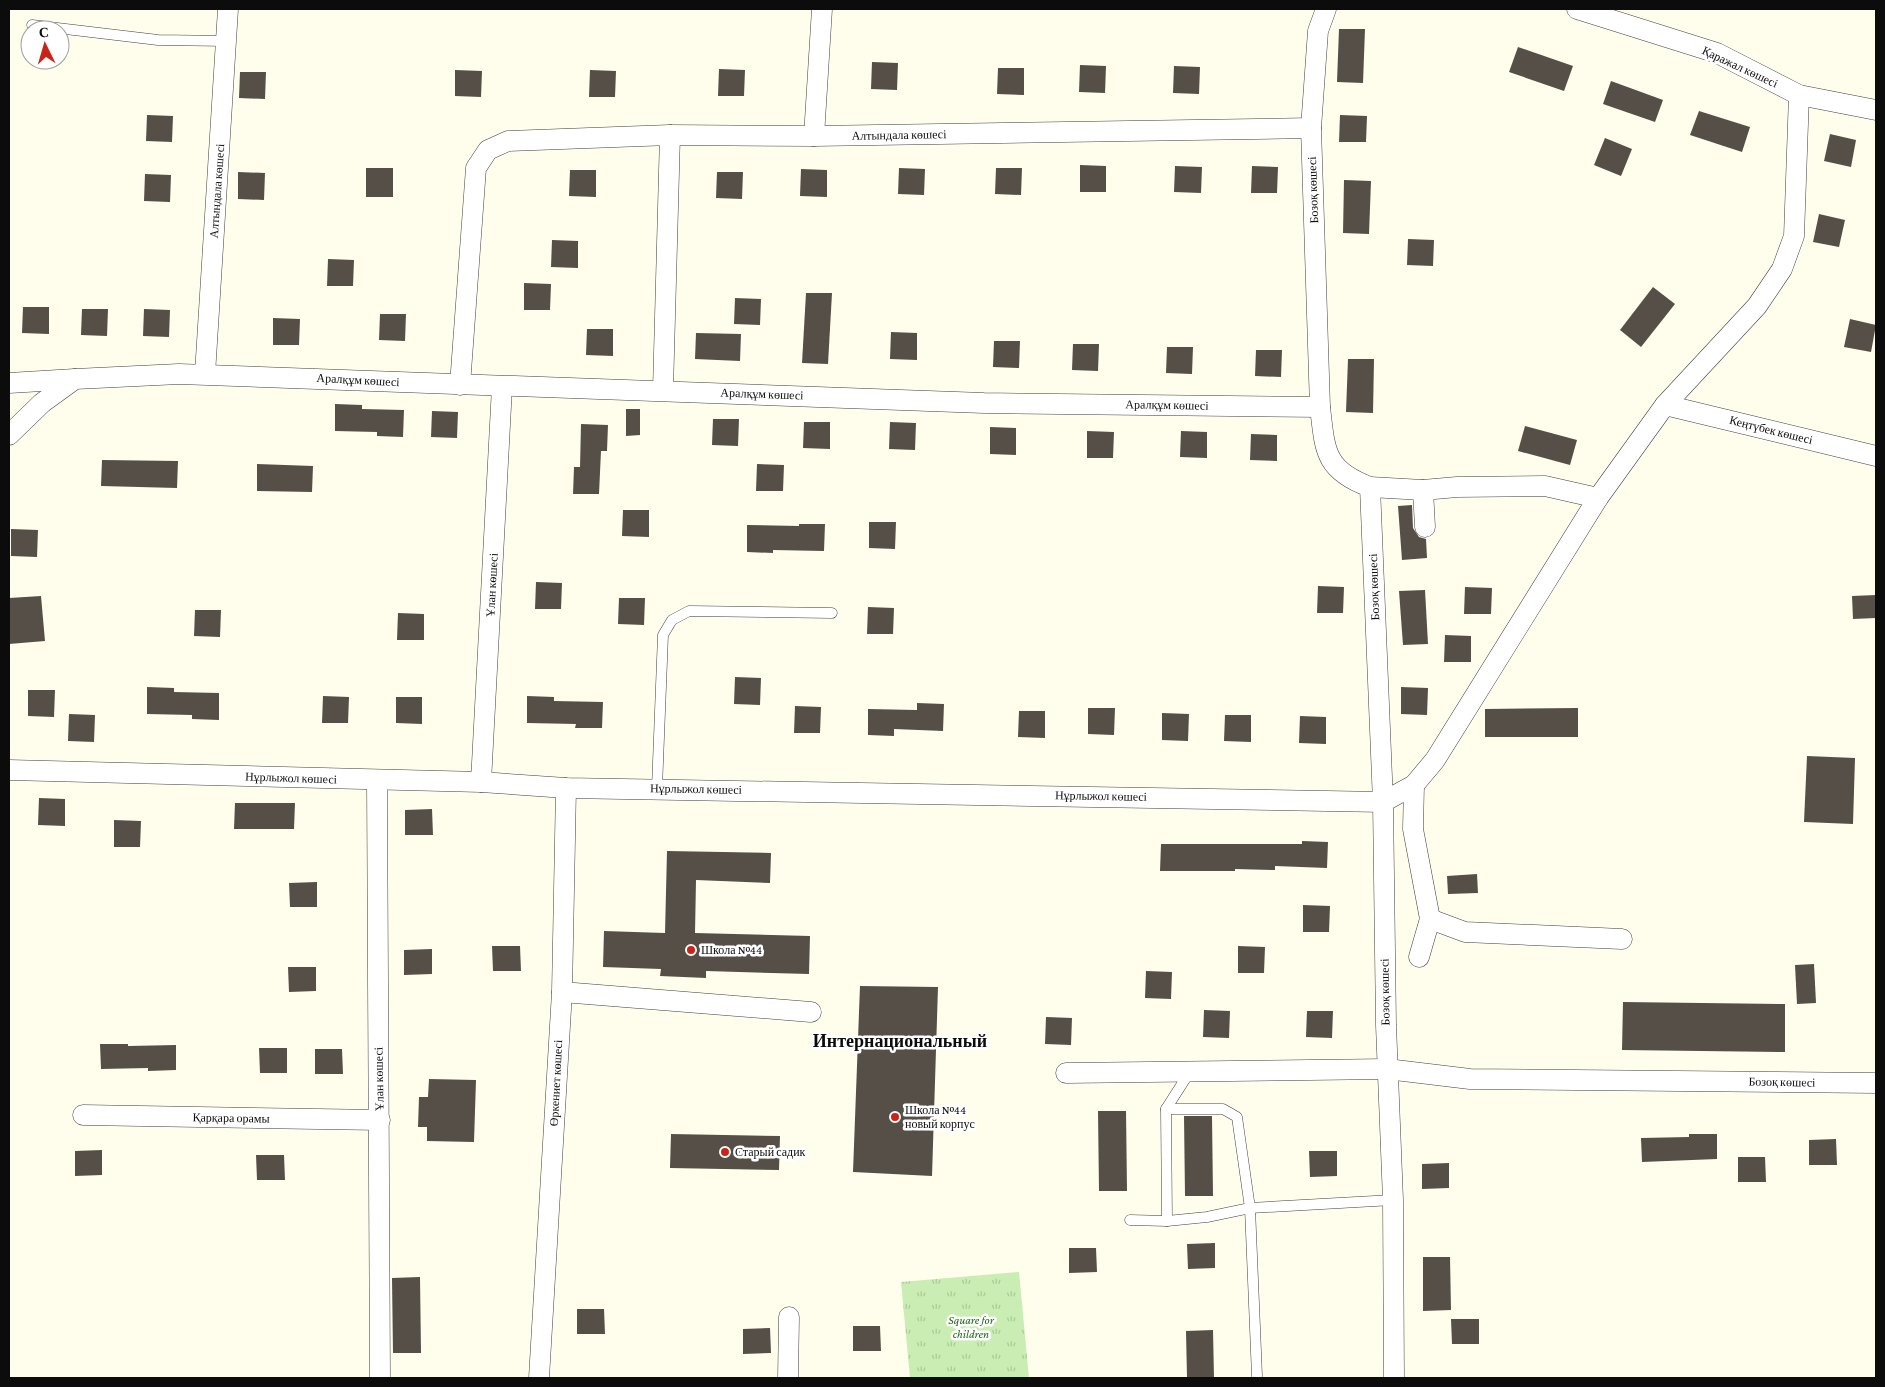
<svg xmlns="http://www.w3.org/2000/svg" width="1885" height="1387" font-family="'Crimson Pro',serif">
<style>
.park{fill:url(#park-tufts)}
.building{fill:#564f48}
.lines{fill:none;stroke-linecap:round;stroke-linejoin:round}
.service-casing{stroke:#3f3f3f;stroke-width:11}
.minor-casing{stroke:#3f3f3f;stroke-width:21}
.service{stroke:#fff;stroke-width:10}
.minor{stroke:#fff;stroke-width:20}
.poi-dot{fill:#c82518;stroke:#fff;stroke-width:2}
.labels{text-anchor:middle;stroke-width:5;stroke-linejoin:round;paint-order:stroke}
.street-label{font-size:12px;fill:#0c0c0c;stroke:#fff}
.poi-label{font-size:12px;fill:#0c0c0c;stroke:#fff;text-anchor:start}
.park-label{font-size:12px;font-style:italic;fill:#1e6917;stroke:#fff}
.district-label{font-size:18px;font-weight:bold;fill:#0c0c0c;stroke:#fff}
</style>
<defs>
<pattern id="park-tufts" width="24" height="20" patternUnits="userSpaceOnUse" patternTransform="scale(1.25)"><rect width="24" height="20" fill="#c9edb2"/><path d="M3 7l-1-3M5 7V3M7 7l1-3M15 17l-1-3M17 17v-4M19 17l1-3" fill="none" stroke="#abca98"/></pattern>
</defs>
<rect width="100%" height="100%" fill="#fffeec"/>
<polygon class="park" points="1019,1272 1029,1378 910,1378 901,1282"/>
<g class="building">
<polygon points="1339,29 1365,29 1363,83 1337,82"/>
<polygon points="1518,47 1573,66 1564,91 1509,72"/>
<polygon points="872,62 898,63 897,90 871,89"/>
<polygon points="1080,65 1106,66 1105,93 1079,92"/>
<polygon points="1174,66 1200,67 1199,94 1173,93"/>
<polygon points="998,68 1024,68 1024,95 997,94"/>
<polygon points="719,69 745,70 744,96 718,96"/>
<polygon points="455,70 482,71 481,97 455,96"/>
<polygon points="590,70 616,71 615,97 589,97"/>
<polygon points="240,72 266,72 265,99 239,98"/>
<polygon points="1611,81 1663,100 1655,122 1603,104"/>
<polygon points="1699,111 1750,127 1742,152 1690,135"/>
<polygon points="147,115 173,116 172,142 146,141"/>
<polygon points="1340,115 1367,116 1366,142 1339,142"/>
<polygon points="1830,134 1856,140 1851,167 1824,161"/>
<polygon points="1605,138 1632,149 1621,176 1594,165"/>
<polygon points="1080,165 1106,166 1106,192 1080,192"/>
<polygon points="1175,166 1202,167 1201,193 1174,192"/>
<polygon points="1252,166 1278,167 1277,193 1251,193"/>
<rect x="366" y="168" width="27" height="29"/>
<polygon points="899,168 925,169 924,195 898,194"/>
<polygon points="996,168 1022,168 1021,195 995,194"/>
<polygon points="801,169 827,170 827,197 800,196"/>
<polygon points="570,170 596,170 596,197 569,196"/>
<polygon points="238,172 265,173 264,200 238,199"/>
<polygon points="717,172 743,172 742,199 716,198"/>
<polygon points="145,174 171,175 170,202 144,201"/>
<polygon points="1344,180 1371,181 1369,234 1343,233"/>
<polygon points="1819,214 1845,220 1839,247 1813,242"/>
<polygon points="1408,239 1434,240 1433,266 1407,265"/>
<polygon points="552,240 578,241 578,268 551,267"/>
<polygon points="328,259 354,260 353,286 327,286"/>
<polygon points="524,283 551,284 550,310 524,310"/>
<polygon points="1653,287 1675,304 1641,347 1620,330"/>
<polygon points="806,293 832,293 828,364 802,363"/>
<polygon points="735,298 761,299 760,325 734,324"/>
<polygon points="23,307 49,307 49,334 22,333"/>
<polygon points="82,309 108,309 107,336 81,335"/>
<polygon points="144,309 170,310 169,337 143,336"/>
<polygon points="380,314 406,314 405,341 379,340"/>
<polygon points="273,318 300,319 299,345 273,345"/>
<polygon points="1850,319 1876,325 1871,352 1844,347"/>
<polygon points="587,329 613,329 613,356 586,355"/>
<polygon points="891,332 917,333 917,360 890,359"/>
<polygon points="696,333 741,334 740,361 695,359"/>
<polygon points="994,341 1020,341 1019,368 993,367"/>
<polygon points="1073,344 1099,344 1098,371 1072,370"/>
<polygon points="1167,347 1193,347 1192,374 1166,373"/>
<polygon points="1256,350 1282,350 1281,377 1255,376"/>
<polygon points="1348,359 1374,359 1373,413 1346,412"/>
<polygon points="335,404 362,405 362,409 404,410 403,437 377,436 377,432 335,431"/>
<polygon points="626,409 640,409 640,435 626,436"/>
<polygon points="432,411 458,412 457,438 431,437"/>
<polygon points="713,419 739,419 738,446 712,445"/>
<polygon points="804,422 830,422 830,449 803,448"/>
<polygon points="890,422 916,423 915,450 889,449"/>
<polygon points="581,424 608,425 607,451 601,451 599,494 573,494 574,467 580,467"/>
<polygon points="1525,426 1577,440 1570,465 1518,451"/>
<polygon points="990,427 1016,428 1016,455 990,454"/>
<polygon points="1087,431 1114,432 1113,458 1087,458"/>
<polygon points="1181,431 1207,432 1207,458 1180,457"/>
<polygon points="1251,434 1277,435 1277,461 1250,460"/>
<polygon points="102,460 178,461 177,488 101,486"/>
<polygon points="257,464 313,466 312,492 257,491"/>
<polygon points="757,464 784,465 783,491 756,491"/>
<polygon points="1412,505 1413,528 1419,537 1426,539 1427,558 1402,560 1398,506"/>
<polygon points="623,510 649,510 649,537 622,536"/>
<polygon points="869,522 896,522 895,549 869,548"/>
<polygon points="799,524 825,524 824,551 773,550 773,553 747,552 747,525 799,526"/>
<polygon points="11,529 38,530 37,557 11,556"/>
<polygon points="536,582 562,583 561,609 535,609"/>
<polygon points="1318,586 1344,587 1343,613 1317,613"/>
<polygon points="1465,587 1492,588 1491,614 1464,614"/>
<polygon points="1425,590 1428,644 1403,645 1399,591"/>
<polygon points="1876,595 1876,618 1853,619 1852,596"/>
<polygon points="41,596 45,641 9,644 9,598"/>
<polygon points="619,598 645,598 644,625 618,624"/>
<polygon points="868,607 894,608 893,634 867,634"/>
<polygon points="195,610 221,610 220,637 194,636"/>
<polygon points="398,613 424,614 424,640 397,640"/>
<polygon points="1445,635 1471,636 1471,662 1444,662"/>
<polygon points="735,677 761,678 760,705 734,704"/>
<polygon points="147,687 174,688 174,692 219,693 219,720 192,719 192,715 147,714"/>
<polygon points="1401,687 1428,688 1427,715 1401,714"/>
<polygon points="28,690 55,690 54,717 28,716"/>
<polygon points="323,696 349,697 348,723 322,723"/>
<polygon points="527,696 554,697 554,701 603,702 602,728 575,728 576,724 527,723"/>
<polygon points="396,697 422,697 422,724 396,723"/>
<polygon points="917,703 944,704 943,731 894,729 894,736 868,735 868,709 917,710"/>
<polygon points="795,706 821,707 820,733 794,733"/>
<polygon points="1088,708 1115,708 1114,735 1088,734"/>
<polygon points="1578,708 1578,737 1485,737 1485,709"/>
<polygon points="1019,711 1045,711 1045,738 1018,737"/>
<polygon points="1162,713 1189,714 1188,741 1162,740"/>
<polygon points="69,714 95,715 94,742 68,741"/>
<polygon points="1225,715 1251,715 1251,742 1224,741"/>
<polygon points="1300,716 1326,717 1326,744 1299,743"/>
<polygon points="1807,756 1855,758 1853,824 1804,822"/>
<polygon points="39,798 65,799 65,826 38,825"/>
<polygon points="235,803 295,803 294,829 234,829"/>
<polygon points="432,809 433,835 405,835 405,810"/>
<polygon points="114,820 141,821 140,847 114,847"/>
<polygon points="1302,841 1328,842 1327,868 1275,866 1275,870 1235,869 1235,871 1160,871 1161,844 1302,844"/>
<polygon points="667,851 771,853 770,883 696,880 695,933 810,936 809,974 706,971 706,978 660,976 661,969 603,967 604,931 665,933"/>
<polygon points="1477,874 1478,893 1448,894 1447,876"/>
<polygon points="317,882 317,907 290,907 289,883"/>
<polygon points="1303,905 1330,906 1329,932 1303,932"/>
<polygon points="492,946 520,946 521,971 493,971"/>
<polygon points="1238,946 1265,947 1264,973 1238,973"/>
<polygon points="432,949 432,974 404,975 404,950"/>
<polygon points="1814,964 1816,1003 1797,1004 1795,965"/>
<polygon points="288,967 316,967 316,991 289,992"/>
<polygon points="1146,971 1172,972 1171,999 1145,998"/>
<polygon points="860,986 938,987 932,1176 853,1172"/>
<polygon points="1623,1002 1785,1004 1785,1052 1622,1050"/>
<polygon points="1204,1010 1230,1011 1229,1038 1203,1037"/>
<polygon points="1307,1011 1333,1011 1332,1038 1306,1037"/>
<polygon points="1046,1017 1072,1018 1071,1045 1045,1044"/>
<polygon points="100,1044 128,1044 128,1046 176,1045 176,1070 148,1071 148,1068 101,1069"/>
<polygon points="259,1048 287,1048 287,1073 260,1073"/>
<polygon points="315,1049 342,1049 343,1074 315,1074"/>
<polygon points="429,1079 476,1080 474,1142 427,1141 427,1127 418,1127 419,1097 428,1097"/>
<polygon points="1098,1111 1126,1111 1127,1191 1099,1191"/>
<polygon points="1184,1116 1212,1116 1213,1196 1185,1196"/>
<polygon points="671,1134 780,1136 779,1170 670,1168"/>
<polygon points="1689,1134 1717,1134 1717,1159 1642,1162 1641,1138 1689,1137"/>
<polygon points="1836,1139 1837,1165 1809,1165 1809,1140"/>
<polygon points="102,1150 102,1175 75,1176 75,1151"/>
<polygon points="1309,1151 1337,1151 1337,1176 1310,1177"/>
<polygon points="256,1155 284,1155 285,1180 257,1180"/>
<polygon points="1738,1157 1765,1157 1766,1182 1738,1182"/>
<polygon points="1449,1163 1449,1188 1422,1189 1422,1164"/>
<polygon points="1215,1243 1215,1268 1188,1269 1187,1244"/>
<polygon points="1069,1248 1096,1248 1097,1272 1069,1273"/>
<polygon points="1423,1257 1450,1257 1451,1310 1423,1311"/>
<polygon points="420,1277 421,1353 393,1353 392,1278"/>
<polygon points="577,1309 604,1309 605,1334 577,1334"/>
<polygon points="1451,1319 1479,1319 1479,1344 1452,1344"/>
<polygon points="853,1326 880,1326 881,1351 853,1351"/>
<polygon points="770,1328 771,1353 743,1354 743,1329"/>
<polygon points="1213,1330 1214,1378 1187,1378 1186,1331"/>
</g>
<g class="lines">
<defs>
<g id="service">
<polyline points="32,25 158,40 227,41"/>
<polyline points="657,788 663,635 672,620 689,611 832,613"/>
<polyline points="1189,1073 1166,1109 1167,1221 1207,1217 1250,1208 1393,1200"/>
<polyline points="1166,1109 1223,1109 1237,1117 1250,1208 1257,1376"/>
<polyline points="1130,1220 1167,1221"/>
</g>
<g id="minor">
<path d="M1326,9L1318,31L1311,128L1320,407C1325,450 1324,470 1370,487L1383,802L1386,1025L1393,1200L1394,1378"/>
<polyline points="1577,9 1717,53 1799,95 1876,110"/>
<polyline points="814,136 822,9"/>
<polyline points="205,374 228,9"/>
<polyline points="9,383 75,379"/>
<polyline points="460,385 476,168 488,150 508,141 670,135 814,136 1311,128"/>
<polyline points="663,390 670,135"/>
<polyline points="1665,405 1876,456"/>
<polyline points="9,435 42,403 75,379 179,374 984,403 1320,407"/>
<polyline points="1370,487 1423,490 1457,487 1545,486 1598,498"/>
<polyline points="1423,490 1425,527"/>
<polyline points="9,770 481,782 566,788 1383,802 1414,785 1435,760 1598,498 1665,405 1757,306 1782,269 1794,236 1799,95"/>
<polyline points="377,780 380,1378"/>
<polyline points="481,782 502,387"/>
<polyline points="1414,785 1413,829 1430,919"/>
<polyline points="1419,957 1430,919 1465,932 1622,939"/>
<polyline points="562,992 811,1012"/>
<polyline points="1066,1073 1387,1069 1470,1079 1876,1083"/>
<polyline points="83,1115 380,1120"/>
<polyline points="539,1378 562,992 566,788"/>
<polyline points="788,1378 789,1317"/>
</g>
</defs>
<use href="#service" class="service-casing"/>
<use href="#minor" class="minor-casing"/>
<use href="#service" class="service"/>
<use href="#minor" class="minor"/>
</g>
<g class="poi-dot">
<circle cx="691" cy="950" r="5"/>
<circle cx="895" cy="1117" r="5"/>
<circle cx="725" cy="1152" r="5"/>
</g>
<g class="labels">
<g class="street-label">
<text transform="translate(1740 67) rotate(25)" y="4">Қаражал көшесі</text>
<text transform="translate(899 135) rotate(-1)" y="4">Алтындала көшесі</text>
<text transform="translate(1313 190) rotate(-92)" y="4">Бозоқ көшесі</text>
<text transform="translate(217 191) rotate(-86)" y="4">Алтындала көшесі</text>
<text transform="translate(358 380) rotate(3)" y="4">Аралқұм көшесі</text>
<text transform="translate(762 394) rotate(2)" y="4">Аралқұм көшесі</text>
<text transform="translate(1167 405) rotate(1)" y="4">Аралқұм көшесі</text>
<text transform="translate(1771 430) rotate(14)" y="4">Кеңтүбек көшесі</text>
<text transform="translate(492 585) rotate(-87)" y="4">Ұлан көшесі</text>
<text transform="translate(1374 587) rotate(-92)" y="4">Бозоқ көшесі</text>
<text transform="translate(291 778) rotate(2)" y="4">Нұрлыжол көшесі</text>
<text transform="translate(696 789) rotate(1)" y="4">Нұрлыжол көшесі</text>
<text transform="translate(1101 796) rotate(1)" y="4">Нұрлыжол көшесі</text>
<text transform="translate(1385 992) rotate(-91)" y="4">Бозоқ көшесі</text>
<text transform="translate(379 1079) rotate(-91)" y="4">Ұлан көшесі</text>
<text transform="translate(1782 1082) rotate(1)" y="4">Бозоқ көшесі</text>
<text transform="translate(556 1083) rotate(-87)" y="4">Өркениет көшесі</text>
<text transform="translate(231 1118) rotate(1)" y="4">Қарқара орамы</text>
</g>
<g class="poi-label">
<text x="701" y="954">Школа №44</text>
<text x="905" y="1114">Школа №44<tspan x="905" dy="14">новый корпус</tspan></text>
<text x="735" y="1156">Старый садик</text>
</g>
<g class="park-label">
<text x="971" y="1324">Square for<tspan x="971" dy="14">children</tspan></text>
</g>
<g class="district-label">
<text x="900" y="1047">Интернациональный</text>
</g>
</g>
<rect width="1885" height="1387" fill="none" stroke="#0c0c0c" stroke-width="20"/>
<g transform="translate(45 45) rotate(355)"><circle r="24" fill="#ffffff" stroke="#9e9e9e"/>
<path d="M0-4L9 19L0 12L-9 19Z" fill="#c82518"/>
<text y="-8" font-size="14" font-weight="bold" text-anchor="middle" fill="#0c0c0c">С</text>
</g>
</svg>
